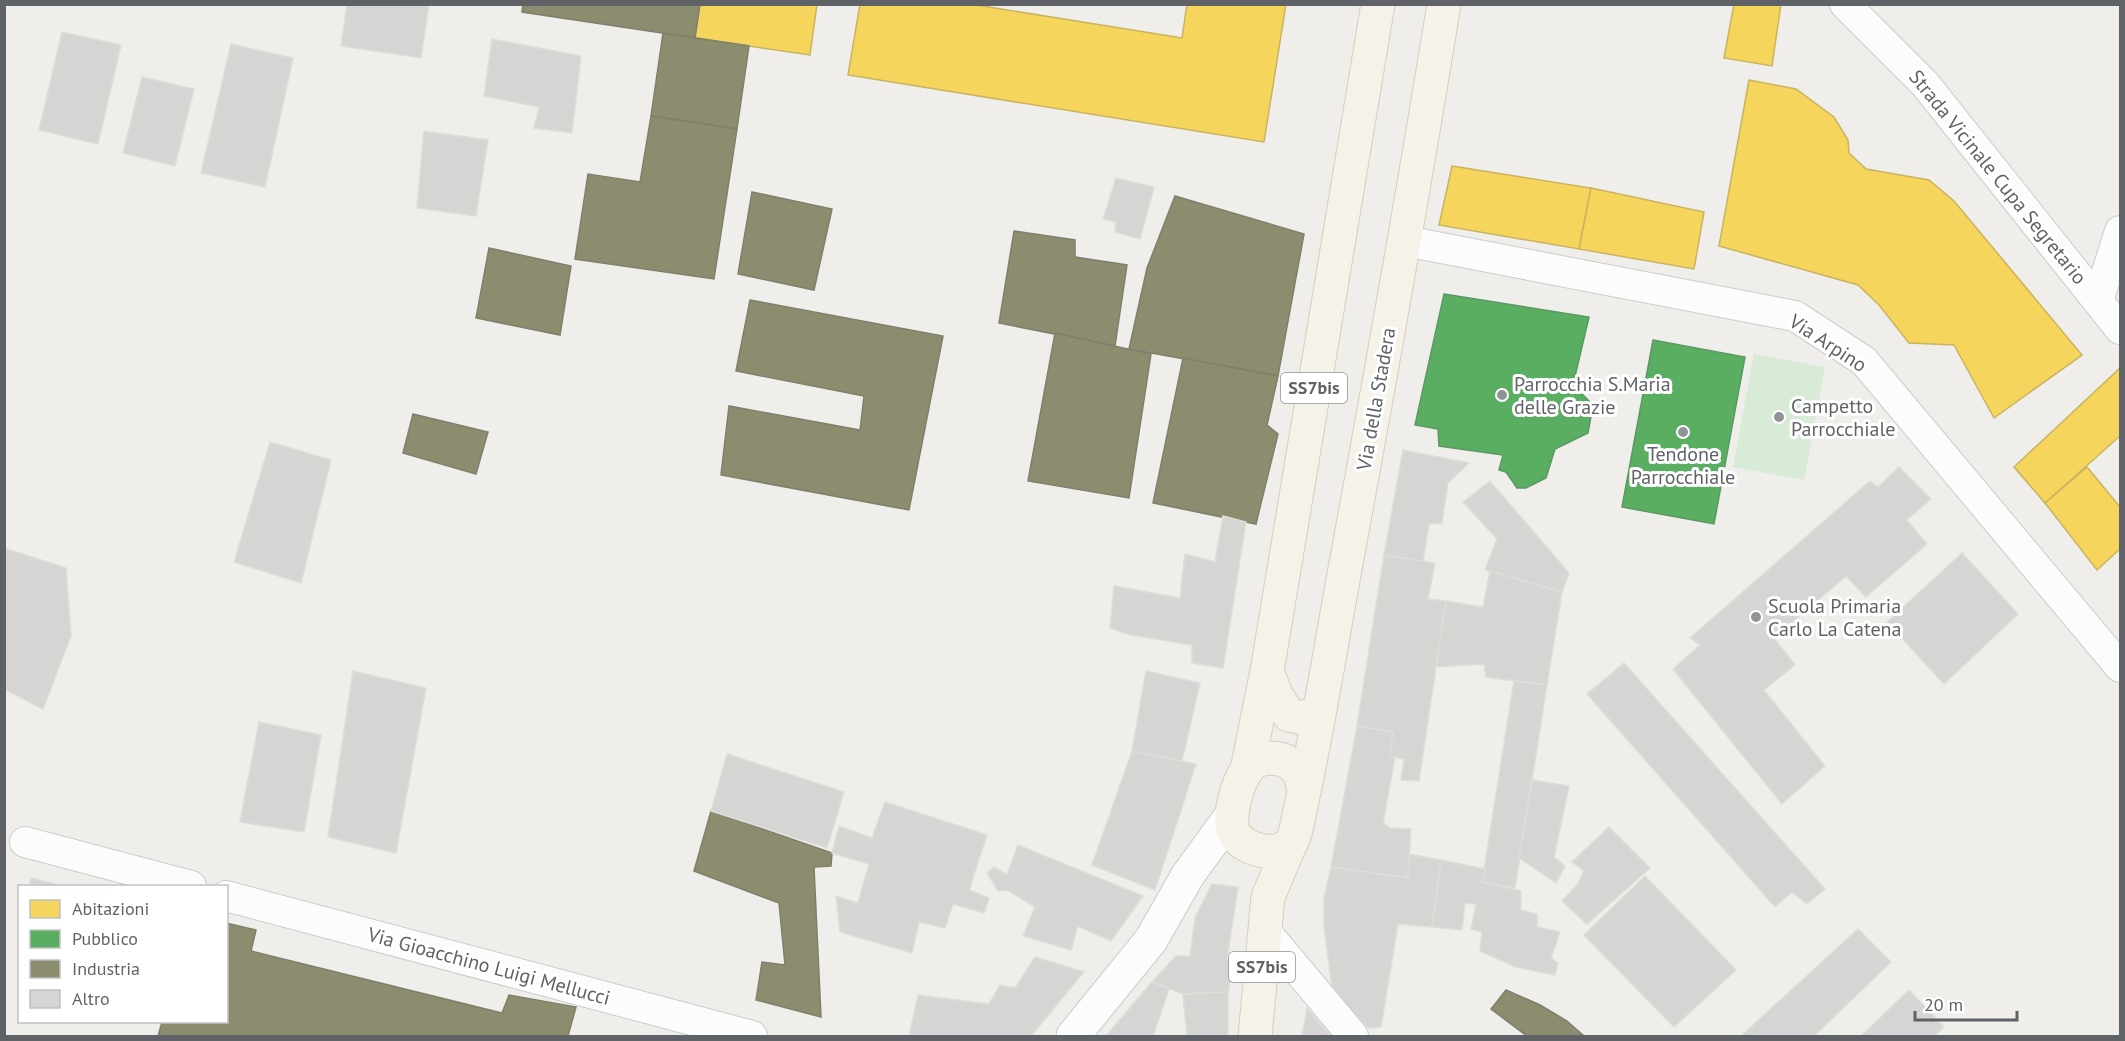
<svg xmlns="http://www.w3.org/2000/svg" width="2125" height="1041" font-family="'PT Sans',sans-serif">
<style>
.green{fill:#d8ebd6}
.homes{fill:#f6d55c;stroke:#c9b360;stroke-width:1.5}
.public{fill:#5aae61;stroke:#5c9863;stroke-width:1.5}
.industry{fill:#8c8c6e;stroke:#7e806c;stroke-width:1.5}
.building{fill:#d6d5d3;stroke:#deddd9;stroke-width:1.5}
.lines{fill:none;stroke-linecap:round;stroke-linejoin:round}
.street-casing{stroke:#cbcccc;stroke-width:32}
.secondary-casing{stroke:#cacacb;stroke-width:35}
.primary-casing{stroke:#d7ceb8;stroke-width:35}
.street{stroke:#fdfcfc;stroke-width:30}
.secondary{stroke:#fdfcfc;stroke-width:33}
.primary{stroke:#f4f2e9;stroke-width:33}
.poi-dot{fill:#919496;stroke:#fff;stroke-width:2}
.labels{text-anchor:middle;stroke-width:6;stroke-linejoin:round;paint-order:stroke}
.shield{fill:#fff;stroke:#8f9295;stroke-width:1.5}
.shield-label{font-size:18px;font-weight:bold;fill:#5f6368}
.street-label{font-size:20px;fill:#5f6368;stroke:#fff}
.poi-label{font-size:20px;fill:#5f6368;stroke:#fff;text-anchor:start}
</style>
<rect width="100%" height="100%" fill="#efeeea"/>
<polygon class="green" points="1754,354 1825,367 1804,480 1733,467"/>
<g class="homes">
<polygon points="700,4 817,4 810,55 695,38"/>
<polygon points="860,4 970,4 1182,38 1187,4 1286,4 1264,142 848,75"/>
<polygon points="1734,4 1781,4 1772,66 1724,58"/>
<polygon points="1749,80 1796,89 1834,117 1848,140 1849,153 1866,169 1929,180 1954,201 2082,355 1994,418 1954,345 1909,343 1879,305 1858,285 1719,246"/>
<polygon points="1452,166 1591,188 1579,249 1439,225"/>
<polygon points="1591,188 1704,212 1694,269 1579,249"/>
<polygon points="2120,368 2120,436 2045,503 2014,467"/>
<polygon points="2087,467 2120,507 2120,549 2097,570 2045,503"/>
</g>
<g class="public">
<polygon points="1444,294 1589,317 1573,385 1593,405 1588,433 1555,449 1546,478 1526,488 1517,488 1506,472 1499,470 1503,455 1439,446 1438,429 1415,425"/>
<polygon points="1653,340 1745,357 1714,524 1622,507"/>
</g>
<g class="industry">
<polygon points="523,4 700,4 695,38 522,12"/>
<polygon points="663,33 749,46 737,129 651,116"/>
<polygon points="651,116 737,129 714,279 575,259 588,174 640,182"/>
<polygon points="752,192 832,209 814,290 738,274"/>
<polygon points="1175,196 1304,234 1278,376 1129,349 1147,268"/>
<polygon points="1014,231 1075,240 1075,257 1127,265 1115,346 999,323"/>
<polygon points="489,248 571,266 560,335 476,318"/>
<polygon points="750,300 943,336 909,510 721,475 729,406 860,430 864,396 736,371"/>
<polygon points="1055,333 1151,354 1129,498 1028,481"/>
<polygon points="1183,358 1278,376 1267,425 1278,434 1256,524 1153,503"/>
<polygon points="413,414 488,432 476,474 403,453"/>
<polygon points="711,811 832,853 831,866 814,867 821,1017 756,1000 762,962 785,965 779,903 694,871"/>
<polygon points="226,923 256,930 251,951 502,1013 509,995 576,1007 568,1036 158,1036 162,1022 226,1022"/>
<polygon points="1506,990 1540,1005 1567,1021 1584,1036 1527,1036 1491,1009"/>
</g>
<g class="building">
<polygon points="347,4 429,4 421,58 341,46"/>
<polygon points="62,32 121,45 98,144 39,130"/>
<polygon points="492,39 581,56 572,133 534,128 539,107 484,96"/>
<polygon points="231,44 293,58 265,187 201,173"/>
<polygon points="142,77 194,89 175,166 123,153"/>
<polygon points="424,131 488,140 476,216 417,208"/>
<polygon points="1116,178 1154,187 1140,239 1115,232 1116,222 1103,219"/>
<polygon points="270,442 331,460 301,583 234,562"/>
<polygon points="1403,450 1469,463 1448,483 1442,523 1429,524 1423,562 1384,555"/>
<polygon points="1899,467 1931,499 1907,520 1927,544 1866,597 1846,576 1774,638 1795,665 1764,690 1825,766 1782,804 1673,669 1700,645 1690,638 1870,481 1878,487"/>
<polygon points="1490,481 1569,573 1562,592 1485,570 1497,539 1463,502"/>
<polygon points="1223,516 1246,522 1223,668 1192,663 1192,645 1131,635 1110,628 1114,586 1180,598 1185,554 1215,562"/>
<polygon points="4,548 66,568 71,636 43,709 4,689"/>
<polygon points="1962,553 2018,614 1944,684 1887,622"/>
<polygon points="1384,555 1435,563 1428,599 1446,601 1419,781 1401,780 1404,759 1389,756 1393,732 1357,726"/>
<polygon points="1490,571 1562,592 1547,685 1486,677 1484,664 1436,667 1446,601 1483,607"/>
<polygon points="1624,663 1825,889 1807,904 1792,892 1775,907 1587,694"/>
<polygon points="353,671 426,688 396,853 328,837"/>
<polygon points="1146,671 1200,683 1182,761 1132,751"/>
<polygon points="1514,681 1547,685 1515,888 1482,882"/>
<polygon points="259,722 321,735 304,832 240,822"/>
<polygon points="1357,726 1393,732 1389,756 1395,757 1383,823 1390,828 1411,829 1408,878 1331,867"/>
<polygon points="1132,751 1196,764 1155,890 1092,865"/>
<polygon points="727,754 844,792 827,848 711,811"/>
<polygon points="1532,780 1569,786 1554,857 1565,866 1556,883 1519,858"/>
<polygon points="885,802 987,835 969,890 989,898 984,913 953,904 945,928 919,922 912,953 840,932 836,896 858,903 869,864 832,853 839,826 872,838"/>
<polygon points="1609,827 1650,868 1587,924 1562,901 1577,885 1584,871 1572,862"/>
<polygon points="1018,845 1143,896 1111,941 1078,926 1071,950 1023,936 1035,907 1007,890 998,891 987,873 994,867 1007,875"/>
<polygon points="1409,854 1441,860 1432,927 1398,924 1381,1027 1369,1028 1351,1011 1332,988 1324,926 1324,898 1331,867 1408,878"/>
<polygon points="1441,860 1485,869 1482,882 1521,891 1521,910 1537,914 1537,927 1560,932 1551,958 1558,963 1555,975 1516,967 1480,951 1482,932 1471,929 1476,904 1465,903 1462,930 1432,927"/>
<polygon points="1645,876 1736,970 1674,1027 1584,935"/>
<polygon points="31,878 63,886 29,886"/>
<polygon points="1212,884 1238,887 1227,959 1234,965 1228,992 1183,994 1152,982 1176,956 1190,956 1195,918"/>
<polygon points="1858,929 1891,962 1814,1036 1741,1036"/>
<polygon points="1035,957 1084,972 1031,1036 909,1036 918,995 989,1004 1000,985 1015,988"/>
<polygon points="1152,982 1169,989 1153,1036 1106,1036"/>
<polygon points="1909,990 1944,1027 1934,1036 1861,1036"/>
<polygon points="1228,992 1228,1036 1187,1036 1183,994"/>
<polygon points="1307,1008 1331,1036 1302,1036"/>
</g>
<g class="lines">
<defs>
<g id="street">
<polyline points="1845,4 1925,84 2120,329"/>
<polyline points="1405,241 1795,316 1864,361 2120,667"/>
<polyline points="2098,301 2120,231"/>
<polyline points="25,842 191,886"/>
<polyline points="226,896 752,1036"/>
<polyline points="1266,932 1353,1036"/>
</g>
<polyline id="secondary" points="1073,1036 1151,940 1188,875 1231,816"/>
<g id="primary">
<polyline points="1267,671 1277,697 1289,715 1302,718 1319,711"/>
<polyline points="1247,770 1267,671 1378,4"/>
<path d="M1304,792C1303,783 1301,775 1295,768C1285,756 1262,755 1251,765C1238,777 1226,820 1235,835C1246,851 1280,859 1292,841C1296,834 1297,824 1299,815C1318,730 1331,644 1347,558C1381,374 1414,189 1444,4"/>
<polyline points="1255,1036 1268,897 1292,840"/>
</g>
</defs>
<use href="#street" class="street-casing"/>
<use href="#secondary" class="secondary-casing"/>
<use href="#primary" class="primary-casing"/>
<use href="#street" class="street"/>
<use href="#secondary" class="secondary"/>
<use href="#primary" class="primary"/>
</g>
<g class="poi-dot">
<circle cx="1502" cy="395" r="6"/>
<circle cx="1779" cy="417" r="6"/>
<circle cx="1683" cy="432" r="6"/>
<circle cx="1756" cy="617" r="6"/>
</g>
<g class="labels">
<g class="shield">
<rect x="1281" y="373" width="66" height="30" rx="4.5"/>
<rect x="1229" y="952" width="66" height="30" rx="4.5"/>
</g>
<g class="shield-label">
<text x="1314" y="394">SS7bis</text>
<text x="1262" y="973">SS7bis</text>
</g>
<g class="street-label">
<text transform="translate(1998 177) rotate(51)" y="7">Strada Vicinale Cupa Segretario</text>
<text transform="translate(1828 343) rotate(33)" y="7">Via Arpino</text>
<text transform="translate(1376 399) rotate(-80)" y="7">Via della Stadera</text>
<text transform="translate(489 966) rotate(15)" y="7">Via Gioacchino Luigi Mellucci</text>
</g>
<g class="poi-label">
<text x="1514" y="391">Parrocchia S.Maria<tspan x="1514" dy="23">delle Grazie</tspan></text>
<text x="1791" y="413">Campetto<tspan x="1791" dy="23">Parrocchiale</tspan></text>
<text x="1683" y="461" text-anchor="middle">Tendone<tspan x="1683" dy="23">Parrocchiale</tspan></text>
<text x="1768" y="613">Scuola Primaria<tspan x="1768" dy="23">Carlo La Catena</tspan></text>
</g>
</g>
<rect width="2125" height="1041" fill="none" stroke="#5f6368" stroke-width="12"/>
<rect x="18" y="885" width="210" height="138" fill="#ffffff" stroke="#bfc1c3" stroke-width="1.5"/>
<rect x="30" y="900" width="30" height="18" fill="#f6d55c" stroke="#bfc1c3" stroke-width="1.5"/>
<text x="72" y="915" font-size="18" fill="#5f6368">Abitazioni</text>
<rect x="30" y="930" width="30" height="18" fill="#5aae61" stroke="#bfc1c3" stroke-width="1.5"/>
<text x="72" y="945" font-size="18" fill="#5f6368">Pubblico</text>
<rect x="30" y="960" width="30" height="18" fill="#8c8c6e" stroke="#bfc1c3" stroke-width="1.5"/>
<text x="72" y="975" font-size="18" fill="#5f6368">Industria</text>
<rect x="30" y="990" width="30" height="18" fill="#d6d5d3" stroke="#bfc1c3" stroke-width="1.5"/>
<text x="72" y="1005" font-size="18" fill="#5f6368">Altro</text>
<path d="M1915 1011v9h102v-9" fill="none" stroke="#5f6368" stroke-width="3"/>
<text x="1924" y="1011" font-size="18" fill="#5f6368" stroke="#ffffff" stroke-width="4.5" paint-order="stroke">20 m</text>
</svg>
